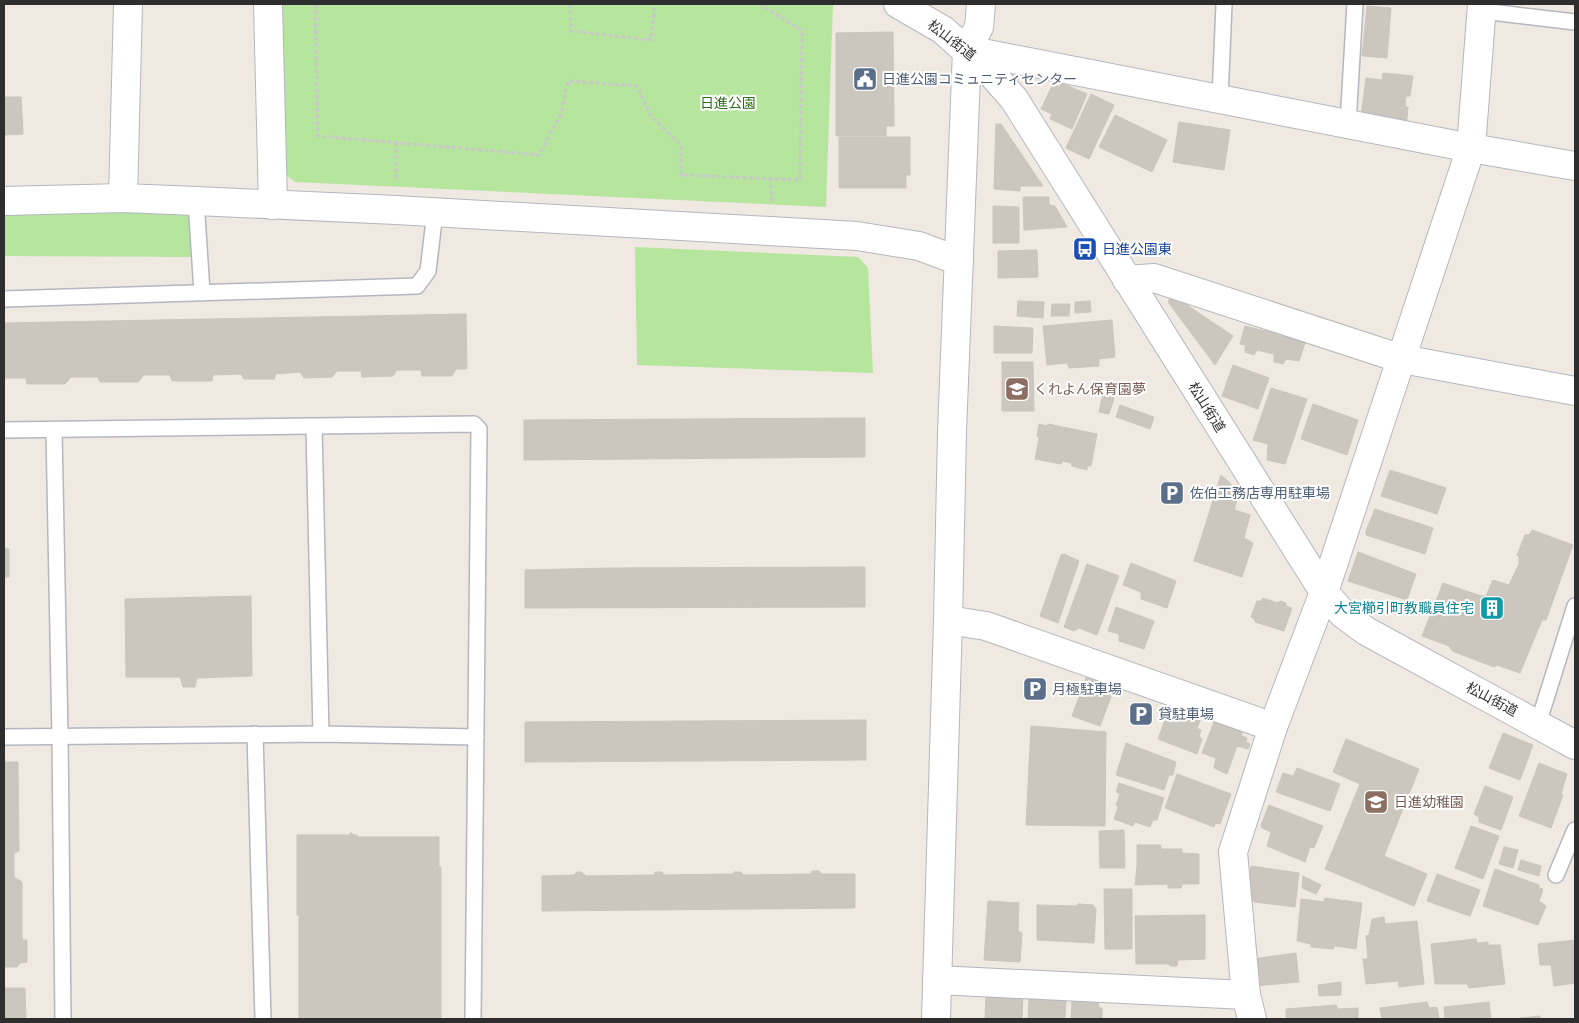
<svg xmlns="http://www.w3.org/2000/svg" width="1579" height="1023" font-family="Commissioner,'Noto Sans JP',sans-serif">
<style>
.green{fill:#b6e59e}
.building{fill:#cbc7bf;stroke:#cbc5ba}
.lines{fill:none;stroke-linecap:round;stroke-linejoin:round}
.lane-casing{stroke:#b4b7c1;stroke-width:18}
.street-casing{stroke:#b4b7c1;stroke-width:30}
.secondary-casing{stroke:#b4b7c1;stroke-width:30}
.path{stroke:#c9c9c9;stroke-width:3;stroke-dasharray:4 2.5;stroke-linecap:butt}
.lane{stroke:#fff;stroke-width:15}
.street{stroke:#fff;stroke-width:28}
.secondary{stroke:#fff;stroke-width:28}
.labels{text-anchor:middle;stroke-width:4;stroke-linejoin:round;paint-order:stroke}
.street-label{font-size:14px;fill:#2e2e2e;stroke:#fff}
.service-label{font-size:14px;fill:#4e5e75;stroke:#fff;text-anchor:start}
.park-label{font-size:14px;fill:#2c6e1b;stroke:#fff}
.transit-label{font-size:14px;fill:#164399;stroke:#fff;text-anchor:start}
.education-label{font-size:14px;fill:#785e54;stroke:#fff;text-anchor:start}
.culture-label{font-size:14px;fill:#0d838f;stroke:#fff;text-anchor:end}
</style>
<rect width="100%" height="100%" fill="#efe9e1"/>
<g class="green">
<polygon points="281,4 833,4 826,207 295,182 284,173"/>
<polygon points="127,213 189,213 192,257 4,256 4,214"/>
<polygon points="635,247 858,257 868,268 873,373 637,365"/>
</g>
<g class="building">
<polygon points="1367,6 1391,8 1387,58 1362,56"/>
<polygon points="893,32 894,126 886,126 886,136 836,136 836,33"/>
<polygon points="1383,73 1413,76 1410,96 1406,96 1405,107 1408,107 1406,129 1361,117 1366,78 1382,80"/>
<polygon points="1061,83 1087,94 1072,129 1050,119 1052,114 1041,109 1053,84 1059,87"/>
<polygon points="1091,94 1114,105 1089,159 1066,148"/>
<polygon points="4,97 21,97 23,134 4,135"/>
<polygon points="1115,115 1167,140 1152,172 1099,147"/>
<polygon points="1179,122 1230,130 1224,170 1173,162"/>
<polygon points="996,124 1001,124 1043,186 1020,186 1020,191 994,189"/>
<polygon points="839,137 910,137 910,175 906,175 906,188 839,188"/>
<polygon points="1023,197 1049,197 1049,205 1055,206 1067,227 1024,230"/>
<polygon points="993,206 1019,207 1019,243 993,243"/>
<polygon points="1037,250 1038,277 998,278 998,251"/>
<polygon points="1172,295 1233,336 1215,365 1168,302"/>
<polygon points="1018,301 1044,302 1043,318 1017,316"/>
<polygon points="1090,301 1091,312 1075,313 1075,302"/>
<polygon points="1052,304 1070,304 1069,316 1051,316"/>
<polygon points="466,314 467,369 456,369 452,376 422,376 421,370 397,370 393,376 362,377 361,371 337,371 332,377 304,378 300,372 276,374 274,379 244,379 241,374 213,375 212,381 172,381 170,375 144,375 138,382 100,382 98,377 71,377 65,384 27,384 26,378 4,378 4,323"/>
<polygon points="1112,320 1115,357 1099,359 1099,366 1069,368 1067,363 1047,365 1043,326"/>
<polygon points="994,326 1033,328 1032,353 994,353"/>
<polygon points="1245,326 1265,331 1268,329 1276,331 1277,335 1294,339 1296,337 1306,340 1299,361 1286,359 1283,364 1274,362 1274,354 1257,350 1254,355 1245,352 1245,345 1240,344"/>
<polygon points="1002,362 1033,362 1034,411 1002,411"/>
<polygon points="1233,365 1269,378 1258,409 1222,396"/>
<polygon points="1271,388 1307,399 1285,464 1267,460 1268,444 1253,440"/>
<polygon points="1103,394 1114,398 1109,414 1099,412"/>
<polygon points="1313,404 1358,420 1347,455 1301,439"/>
<polygon points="1120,405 1154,417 1150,429 1116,417"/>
<polygon points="865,418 865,457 524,460 524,420"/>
<polygon points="1039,424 1047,426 1048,424 1097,434 1091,466 1087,466 1087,470 1072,466 1071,463 1063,461 1061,464 1035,459 1039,438 1037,436"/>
<polygon points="1390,470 1446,488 1437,514 1381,496"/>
<polygon points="1221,475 1231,484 1230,494 1238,498 1235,505 1235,510 1250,515 1244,538 1253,543 1242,577 1194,561"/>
<polygon points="1375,509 1433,528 1425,554 1366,535 1366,531"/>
<polygon points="1532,530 1573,545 1546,620 1542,620 1520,673 1497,665 1494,667 1452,651 1449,646 1422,636 1443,583 1481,596 1486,596 1493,580 1509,585 1519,564 1519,557 1517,555 1525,535 1529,535"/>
<polygon points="4,548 9,549 9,577 4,577"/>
<polygon points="1358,552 1416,574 1407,600 1348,581"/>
<polygon points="1064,554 1079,561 1058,623 1040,616 1061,555"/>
<polygon points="1131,563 1176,581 1167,608 1141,599 1141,592 1123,585"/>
<polygon points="1087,564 1119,576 1097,635 1079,628 1074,631 1064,627"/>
<polygon points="865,567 865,607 525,608 525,570 610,568"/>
<polygon points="251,596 252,676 197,678 195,687 183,687 180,677 126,677 125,599"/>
<polygon points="1262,598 1278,603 1280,601 1286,603 1286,606 1292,608 1284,631 1255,622 1255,620 1251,617 1257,601 1262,601"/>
<polygon points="1116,607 1154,621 1144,649 1119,641 1119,634 1108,631"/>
<polygon points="1087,675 1103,681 1102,686 1113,691 1100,726 1072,716"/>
<polygon points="1171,704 1202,716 1197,728 1201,730 1199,737 1202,739 1197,754 1158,739"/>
<polygon points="866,720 866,760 525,762 525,722"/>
<polygon points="1214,722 1242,732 1241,735 1247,738 1246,742 1250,744 1248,749 1237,746 1227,774 1214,768 1216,758 1202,753"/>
<polygon points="1031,726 1106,732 1105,826 1026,825"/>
<polygon points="1503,733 1533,745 1520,780 1489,768"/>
<polygon points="1346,739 1419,769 1384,856 1427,874 1414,906 1325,869 1360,784 1333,772"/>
<polygon points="1126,743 1176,762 1173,775 1169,775 1164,790 1116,775"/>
<polygon points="4,762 18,762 19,851 14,853 14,877 22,882 22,937 23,940 27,940 27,962 20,963 17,967 4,967"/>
<polygon points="1539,763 1567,774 1561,794 1563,795 1551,828 1519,816"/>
<polygon points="1297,768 1340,784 1330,811 1276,792 1283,773 1293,776"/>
<polygon points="1177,774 1231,794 1220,824 1215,823 1214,827 1165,808"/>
<polygon points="1119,783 1164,798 1157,820 1153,820 1150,827 1135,822 1133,826 1114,819 1118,807 1116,805 1120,794 1116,792"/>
<polygon points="1485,786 1513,797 1501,830 1479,822 1479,817 1474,814"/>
<polygon points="1269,805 1323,826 1314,848 1310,847 1305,862 1267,846 1271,832 1262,828 1261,825"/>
<polygon points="1471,826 1499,836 1483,879 1455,868"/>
<polygon points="1124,830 1125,868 1100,868 1099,831"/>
<polygon points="350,833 352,833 352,835 357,835 357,837 439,837 439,867 441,867 441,1019 299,1019 299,915 297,915 297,835 350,835"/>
<polygon points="1137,845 1161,845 1161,849 1182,849 1182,853 1199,854 1199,884 1182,884 1181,888 1168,888 1168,884 1135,885 1137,866"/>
<polygon points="1504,847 1518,850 1513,868 1499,864"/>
<polygon points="1521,860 1541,866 1539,876 1518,870"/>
<polygon points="1251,866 1299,873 1295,907 1247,901"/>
<polygon points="1495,869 1539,885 1539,888 1543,889 1539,901 1546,906 1538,925 1483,906"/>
<polygon points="812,871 819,871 821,874 855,874 855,908 542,911 542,876 574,875 577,872 581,872 586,876 654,875 655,872 662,872 664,875 733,874 734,872 741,872 743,875 811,874"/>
<polygon points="1437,874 1480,890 1470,916 1427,901"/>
<polygon points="1303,876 1321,885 1316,894 1302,888"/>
<polygon points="1104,889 1132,889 1132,949 1105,949"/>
<polygon points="1325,898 1362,903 1356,949 1335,946 1333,949 1311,947 1311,944 1297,941 1301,899 1324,902"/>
<polygon points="988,901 1019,903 1018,931 1022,933 1020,962 984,960"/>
<polygon points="1078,904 1093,905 1096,909 1094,943 1037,940 1037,905 1077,906"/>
<polygon points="1205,915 1205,959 1178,960 1177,966 1170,966 1169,964 1136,964 1135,916"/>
<polygon points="1384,917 1385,924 1417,921 1424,984 1399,987 1398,981 1366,984 1363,959 1368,959 1366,936 1369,935 1372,919"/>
<polygon points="1476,939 1477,943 1488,942 1488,945 1500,945 1505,984 1469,988 1467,984 1435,984 1431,944"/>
<polygon points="1575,940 1575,983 1554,986 1551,965 1540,965 1538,944"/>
<polygon points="1296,953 1299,982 1255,986 1253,959"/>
<polygon points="1341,982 1341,995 1319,996 1318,985"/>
<polygon points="4,988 25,988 26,1019 4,1019"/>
<polygon points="986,996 1023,998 1022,1019 985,1019"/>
<polygon points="1029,999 1066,1000 1065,1019 1028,1019"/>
<polygon points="1072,1000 1098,1000 1099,1008 1102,1008 1102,1019 1071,1019"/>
<polygon points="1427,1002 1429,1008 1437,1007 1439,1019 1382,1019 1380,1008"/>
<polygon points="1489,1002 1491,1019 1445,1019 1444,1007"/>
<polygon points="1336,1005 1338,1009 1358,1008 1358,1019 1286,1019 1286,1009"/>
<polygon points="1540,1016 1540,1019 1520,1019 1520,1018"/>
</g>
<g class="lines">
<defs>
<g id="lane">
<polyline points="1482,11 1575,22"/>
<polyline points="1220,99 1224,4"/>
<polyline points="1348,124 1355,4"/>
<polyline points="196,201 202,292"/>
<polyline points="4,299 417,286 428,271 435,212"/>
<polyline points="314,427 321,734"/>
<polyline points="4,430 474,424 479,429 473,1019"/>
<polyline points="54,430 60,736 63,1019"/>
<polyline points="1538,724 1575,606"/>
<polyline points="255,734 263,1019"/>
<polyline points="4,737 321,734 476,737"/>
<polyline points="1556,875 1575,830"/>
</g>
<g id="street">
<polyline points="268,4 273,205"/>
<polyline points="981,4 979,27 967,50 1471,148 1575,166"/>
<polyline points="123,198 128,4"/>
<polyline points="1127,280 1154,278 1402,359 1575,391"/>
<polyline points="948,620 986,626 1273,727"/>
<polyline points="937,980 1246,995"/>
<polyline points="1252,1019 1246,995 1233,852 1273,727 1324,592 1471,148 1482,4"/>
</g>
<g id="secondary">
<polyline points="898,4 943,30 992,74 1014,99 1324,592 1343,614 1366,631 1575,745"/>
<polyline points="4,201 123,198 196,201 396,210 857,236 919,246 959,261"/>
<polyline points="936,1019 948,620 952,432 967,50"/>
</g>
</defs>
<use href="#lane" class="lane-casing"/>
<use href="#street" class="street-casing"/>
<use href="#secondary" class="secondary-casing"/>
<g class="path">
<polyline points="315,4 318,136 539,155 561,114 568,81 637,86 651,116 681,145 681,175 800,180 802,31 760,4"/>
<polyline points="570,4 571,31 651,40 655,4"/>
<polyline points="396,142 396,179"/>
<polyline points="770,178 772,202"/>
</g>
<use href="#lane" class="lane"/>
<use href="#street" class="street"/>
<use href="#secondary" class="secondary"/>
</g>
<defs>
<symbol id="civic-square" viewBox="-11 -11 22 22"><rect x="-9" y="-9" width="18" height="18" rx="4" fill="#5c6f8a" stroke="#fff"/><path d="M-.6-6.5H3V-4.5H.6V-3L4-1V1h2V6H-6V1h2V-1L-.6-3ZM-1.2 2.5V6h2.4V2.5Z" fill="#fff"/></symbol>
<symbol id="bus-square" viewBox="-11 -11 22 22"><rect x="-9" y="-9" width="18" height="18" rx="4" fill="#1a4fb4" stroke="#fff"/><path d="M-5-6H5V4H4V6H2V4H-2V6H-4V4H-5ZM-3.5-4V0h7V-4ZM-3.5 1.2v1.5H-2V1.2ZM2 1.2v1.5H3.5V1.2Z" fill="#fff"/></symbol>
<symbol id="school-square" viewBox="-11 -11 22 22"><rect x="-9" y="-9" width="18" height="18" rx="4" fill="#8d6e63" stroke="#fff"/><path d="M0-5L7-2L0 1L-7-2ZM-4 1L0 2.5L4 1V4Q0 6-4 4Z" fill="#fff"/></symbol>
<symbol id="parking-square" viewBox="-11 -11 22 22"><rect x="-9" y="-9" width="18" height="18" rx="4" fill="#5c6f8a" stroke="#fff"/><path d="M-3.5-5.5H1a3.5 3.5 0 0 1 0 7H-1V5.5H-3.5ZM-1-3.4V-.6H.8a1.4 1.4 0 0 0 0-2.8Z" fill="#fff"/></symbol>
<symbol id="building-square" viewBox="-11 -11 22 22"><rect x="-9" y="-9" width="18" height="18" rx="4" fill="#0f9aa8" stroke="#fff"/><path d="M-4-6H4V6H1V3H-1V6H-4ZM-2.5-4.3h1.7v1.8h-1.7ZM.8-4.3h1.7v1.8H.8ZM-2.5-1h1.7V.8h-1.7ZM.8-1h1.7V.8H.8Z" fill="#fff"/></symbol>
</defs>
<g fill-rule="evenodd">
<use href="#civic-square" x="851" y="65" width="28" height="28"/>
<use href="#bus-square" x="1071" y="235" width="28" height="28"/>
<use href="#school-square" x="1003" y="375" width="28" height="28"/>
<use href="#parking-square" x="1158" y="479" width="28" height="28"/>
<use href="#building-square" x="1478" y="594" width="28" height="28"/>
<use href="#parking-square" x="1021" y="675" width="28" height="28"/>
<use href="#parking-square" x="1127" y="700" width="28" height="28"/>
<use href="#school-square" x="1362" y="788" width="28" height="28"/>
</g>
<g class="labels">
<g class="street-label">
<text transform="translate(952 40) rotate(38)" y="5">松山街道</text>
<text transform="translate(1207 407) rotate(58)" y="5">松山街道</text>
<text transform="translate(1492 699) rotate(28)" y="5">松山街道</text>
</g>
<g class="service-label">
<text x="882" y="84">日進公園コミュニティセンター</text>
<text x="1190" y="498">佐伯工務店専用駐車場</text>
<text x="1052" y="694">月極駐車場</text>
<text x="1158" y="719">貸駐車場</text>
</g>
<g class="park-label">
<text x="728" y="108">日進公園</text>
</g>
<g class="transit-label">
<text x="1102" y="254">日進公園東</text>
</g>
<g class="education-label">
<text x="1034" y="394">くれよん保育園夢</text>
<text x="1394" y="807">日進幼稚園</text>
</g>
<g class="culture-label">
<text x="1474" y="613">大宮櫛引町教職員住宅</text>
</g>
</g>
<rect width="1579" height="1023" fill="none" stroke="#2e2e2e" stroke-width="10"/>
</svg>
